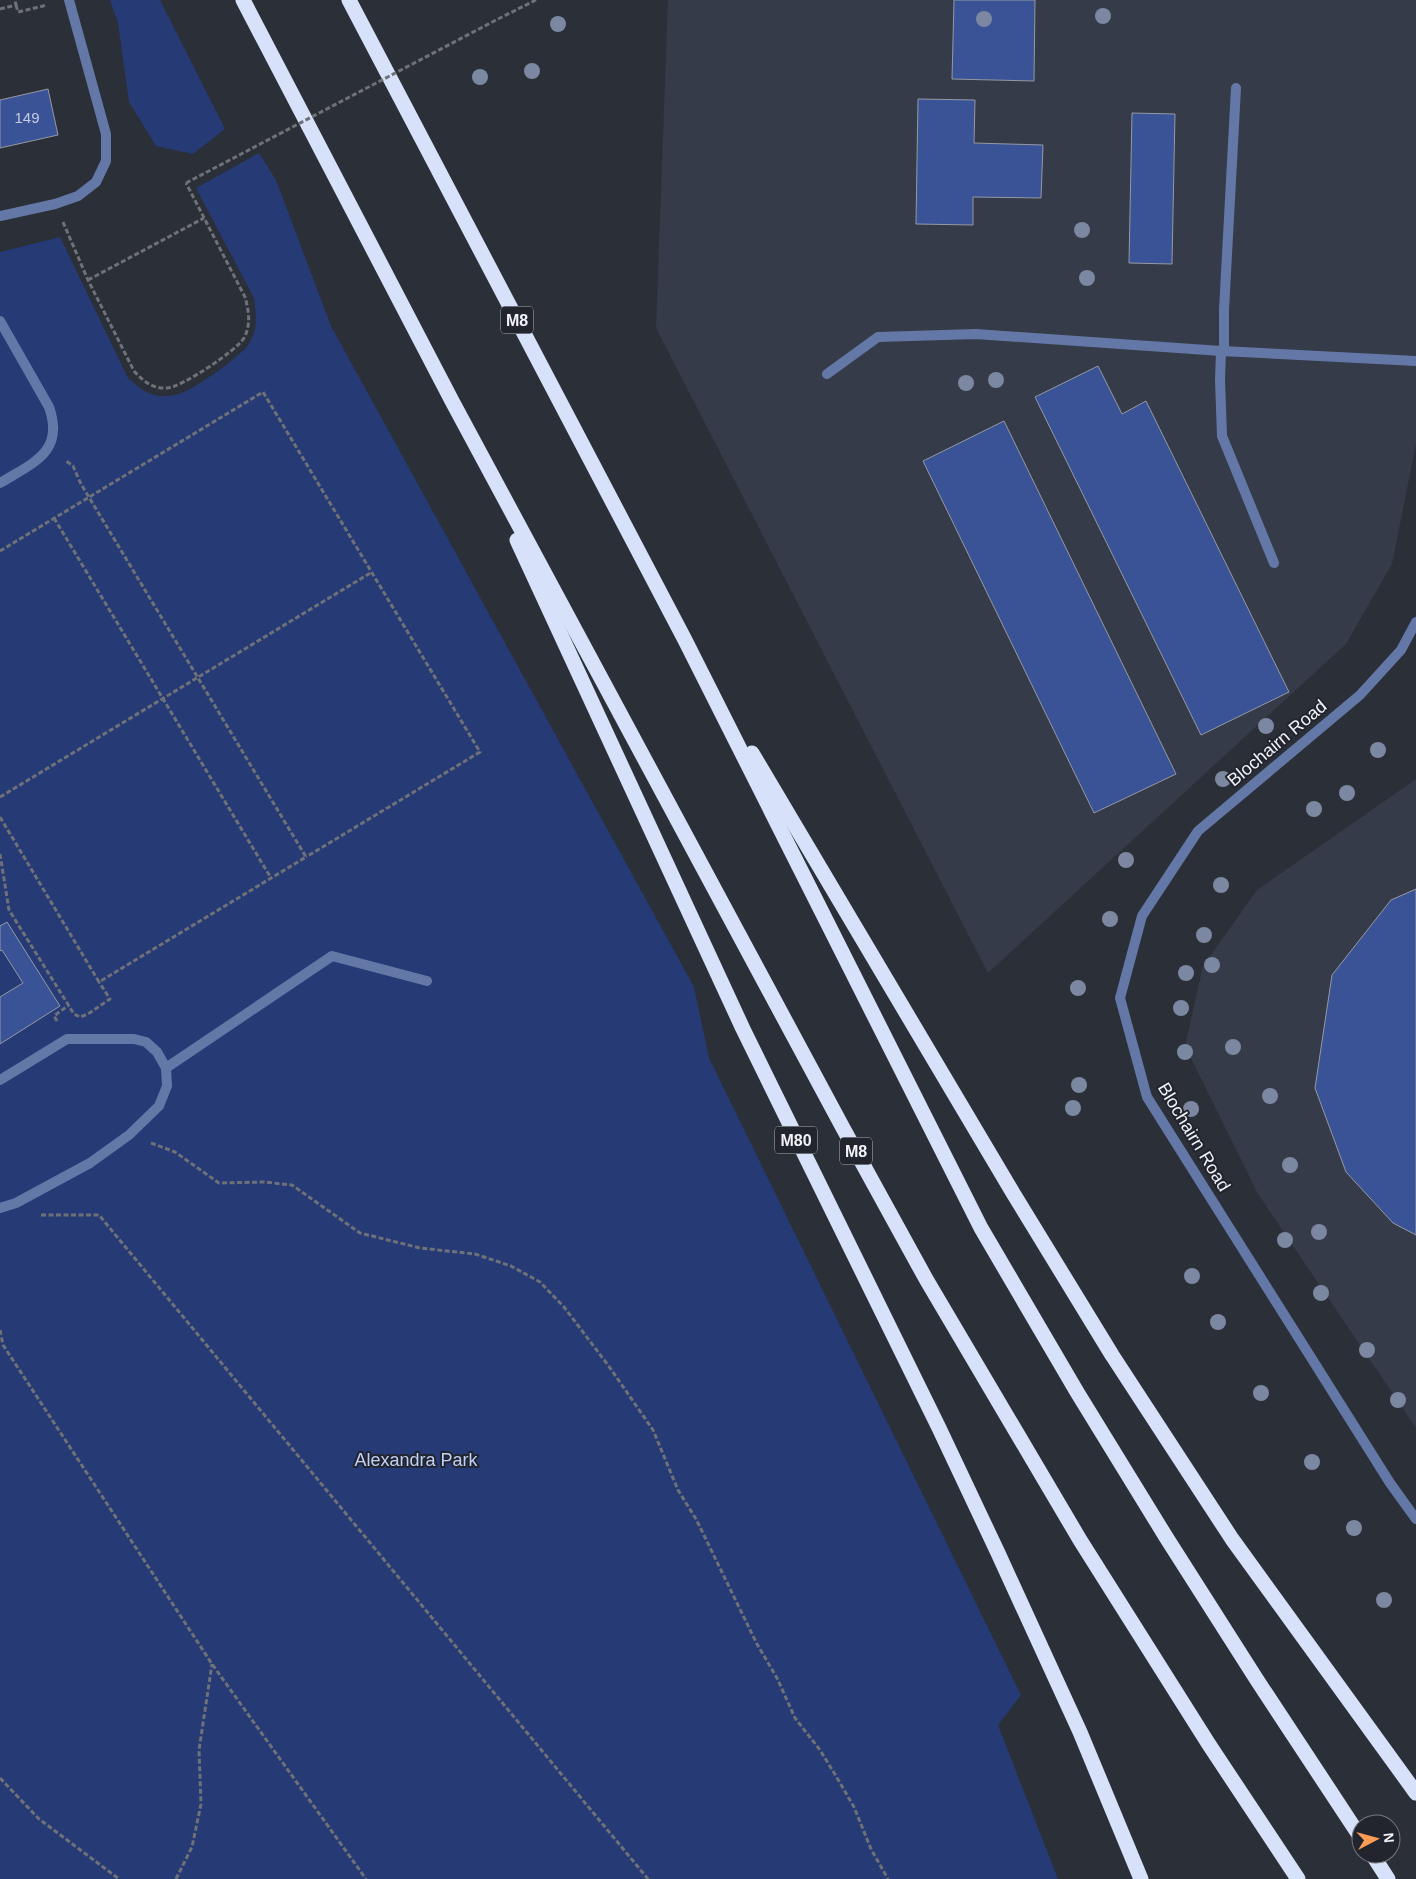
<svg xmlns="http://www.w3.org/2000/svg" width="1416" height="1879" font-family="Arial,sans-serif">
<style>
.built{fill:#353b48}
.green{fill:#263a75}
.building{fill:#3a5396;stroke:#9599a3}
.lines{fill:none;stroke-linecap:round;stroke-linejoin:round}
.path{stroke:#6e7178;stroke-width:3;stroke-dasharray:5 2.5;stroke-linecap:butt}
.service{stroke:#6478a8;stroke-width:10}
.minor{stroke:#6478a8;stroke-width:10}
.tertiary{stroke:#6478a8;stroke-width:10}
.motorway{stroke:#d7e2fa;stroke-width:15}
.path-bridge{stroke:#6e7178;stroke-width:3;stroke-dasharray:5 2.5;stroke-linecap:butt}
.tree{fill:#7c88a1}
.labels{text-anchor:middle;stroke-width:4;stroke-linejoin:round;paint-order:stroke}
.number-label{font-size:15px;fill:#c3cbe0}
.shield{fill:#22252d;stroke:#b3b5bb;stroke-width:1}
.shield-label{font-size:16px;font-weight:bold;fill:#f1f3f8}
.street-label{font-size:18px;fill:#f1f3f8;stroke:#22252d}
.park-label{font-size:18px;fill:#bfd0f8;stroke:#22252d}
</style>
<rect width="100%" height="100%" fill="#2b2f37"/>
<g class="built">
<polygon points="668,0 1416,0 1416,444 1392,564 1346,644 988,973 656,328"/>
<polygon points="1416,779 1416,1428 1258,1194 1185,1046 1203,966 1257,890"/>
</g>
<g class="green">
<polygon points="110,0 160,0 225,129 193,154 156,146 129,102 118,23"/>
<path d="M259,153L276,180L331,326L694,987L709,1058L1021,1695L998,1725L1058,1879H0V252L60,237L128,378C137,386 147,395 160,396C170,397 181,394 190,389C203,382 243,355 250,342C258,328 256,313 254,298L196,188Z"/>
</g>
<g class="building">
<polygon points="954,0 1035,0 1034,81 952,79"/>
<polygon points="48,89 58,135 0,148 0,100"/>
<polygon points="918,99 975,100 974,143 1043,145 1041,198 973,197 973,225 916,224"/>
<polygon points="1132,113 1175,114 1172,264 1129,263"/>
<polygon points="1098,366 1122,414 1146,401 1289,692 1201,735 1035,397"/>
<polygon points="1004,421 1176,774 1094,813 923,461"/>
<polygon points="1416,889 1416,1235 1393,1223 1346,1172 1315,1088 1332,975 1391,900"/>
<polygon points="7,922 60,1006 0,1044 0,997 23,983 2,950 0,951 0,926"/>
</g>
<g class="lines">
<g class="path">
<polyline points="16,5 18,12 47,5"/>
<polyline points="0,9 16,5 15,0"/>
<polyline points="498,19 536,0"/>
<path d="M63,222L88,280L134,371C143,381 153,389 167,388C182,387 236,351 244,338C251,325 249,311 245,297L186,183"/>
<polyline points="88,280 204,218"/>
<polyline points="54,518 271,878"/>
<polyline points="0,551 263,392 480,752 306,857"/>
<polyline points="0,797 372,572"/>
<polyline points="0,817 99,982 306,857 81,484 73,466 65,460"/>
<polyline points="0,854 9,910 74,1014 80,1017 88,1014 110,999 99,982"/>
<polyline points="57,1021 54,1016 69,1005"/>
<polyline points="151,1143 175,1152 219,1183 264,1182 292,1185 360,1233 420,1248 475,1254 511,1266 540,1282 564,1307 608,1365 653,1430 678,1490 696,1519 757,1644 777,1678 795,1718 820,1750 836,1776 854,1807 871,1849 888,1879"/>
<polyline points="41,1215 99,1215 648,1879"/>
<polyline points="0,1330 3,1345 212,1664 366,1879"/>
<polyline points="0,1778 39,1819 119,1879"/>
<polyline points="176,1879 192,1847 201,1804 199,1750 212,1664"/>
</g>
<g class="service">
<path d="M0,321L49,407C65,452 33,463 0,483"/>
<polyline points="1221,351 1220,380 1222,436 1274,563"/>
<polyline points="1224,351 1224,310 1236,88"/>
<polyline points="827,374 878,337 976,334 1221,351 1416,361"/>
<polyline points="166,1068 332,956 427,981"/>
<polyline points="0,1080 67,1039 134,1039 146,1042 157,1052 166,1068 167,1086 159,1106 129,1135 90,1163 16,1203 0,1208"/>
</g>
<polyline class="minor" points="0,216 55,204 78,196 96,182 106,161 106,134 69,0"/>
<polyline class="tertiary" points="1416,622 1401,650 1360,695 1198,831 1142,916 1120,998 1147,1097 1390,1483 1416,1519"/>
<g class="motorway">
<polyline points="243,0 452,401 843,1128 926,1279 1080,1540 1208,1743 1298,1879"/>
<polyline points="349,0 685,640 981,1228 1077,1392 1166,1537 1257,1680 1361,1838"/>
<polyline points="517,540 743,1029 939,1428 998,1553 1080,1732 1141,1879"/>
<polyline points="752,753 1013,1193 1112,1355 1232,1539 1416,1793"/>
<polyline points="1372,1854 1388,1879"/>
</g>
<polyline class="path-bridge" points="186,183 498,19"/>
</g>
<g class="tree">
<circle cx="1103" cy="16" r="8"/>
<circle cx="984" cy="19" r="8"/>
<circle cx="558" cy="24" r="8"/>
<circle cx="532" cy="71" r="8"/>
<circle cx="480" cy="77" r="8"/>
<circle cx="1082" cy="230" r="8"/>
<circle cx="1087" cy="278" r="8"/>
<circle cx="996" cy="380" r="8"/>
<circle cx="966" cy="383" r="8"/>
<circle cx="1266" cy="726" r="8"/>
<circle cx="1378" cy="750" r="8"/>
<circle cx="1223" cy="779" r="8"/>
<circle cx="1347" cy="793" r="8"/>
<circle cx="1314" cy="809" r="8"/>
<circle cx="1126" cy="860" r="8"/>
<circle cx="1221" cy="885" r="8"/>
<circle cx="1110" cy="919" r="8"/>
<circle cx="1204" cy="935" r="8"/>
<circle cx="1212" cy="965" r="8"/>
<circle cx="1186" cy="973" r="8"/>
<circle cx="1078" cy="988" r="8"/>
<circle cx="1181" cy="1008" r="8"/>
<circle cx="1233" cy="1047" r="8"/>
<circle cx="1185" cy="1052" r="8"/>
<circle cx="1079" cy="1085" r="8"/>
<circle cx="1270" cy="1096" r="8"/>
<circle cx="1073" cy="1108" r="8"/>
<circle cx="1191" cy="1109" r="8"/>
<circle cx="1290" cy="1165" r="8"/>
<circle cx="1319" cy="1232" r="8"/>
<circle cx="1285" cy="1240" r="8"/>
<circle cx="1192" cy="1276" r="8"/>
<circle cx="1321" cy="1293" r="8"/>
<circle cx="1218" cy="1322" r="8"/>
<circle cx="1367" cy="1350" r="8"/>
<circle cx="1261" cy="1393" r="8"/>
<circle cx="1398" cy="1400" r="8"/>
<circle cx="1312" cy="1462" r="8"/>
<circle cx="1354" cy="1528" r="8"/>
<circle cx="1384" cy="1600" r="8"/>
</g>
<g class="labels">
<g class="number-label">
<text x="27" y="123">149</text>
</g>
<g class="shield">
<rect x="501" y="306.5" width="32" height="27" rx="4"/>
<rect x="775" y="1126.5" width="42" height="27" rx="4"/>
<rect x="840" y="1137.5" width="32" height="27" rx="4"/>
</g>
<g class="shield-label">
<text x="517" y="326">M8</text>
<text x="796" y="1146">M80</text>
<text x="856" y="1157">M8</text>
</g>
<g class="street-label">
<text transform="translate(1277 743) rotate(-40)" y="6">Blochairn Road</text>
<text transform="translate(1194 1137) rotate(59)" y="6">Blochairn Road</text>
</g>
<g class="park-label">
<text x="416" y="1466">Alexandra Park</text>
</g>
</g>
<g transform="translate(1376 1839) rotate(84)"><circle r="24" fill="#22252d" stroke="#75777e"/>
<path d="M0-4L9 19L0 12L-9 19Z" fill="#fc9d53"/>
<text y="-8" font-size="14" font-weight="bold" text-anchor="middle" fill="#f1f3f8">N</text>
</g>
</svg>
